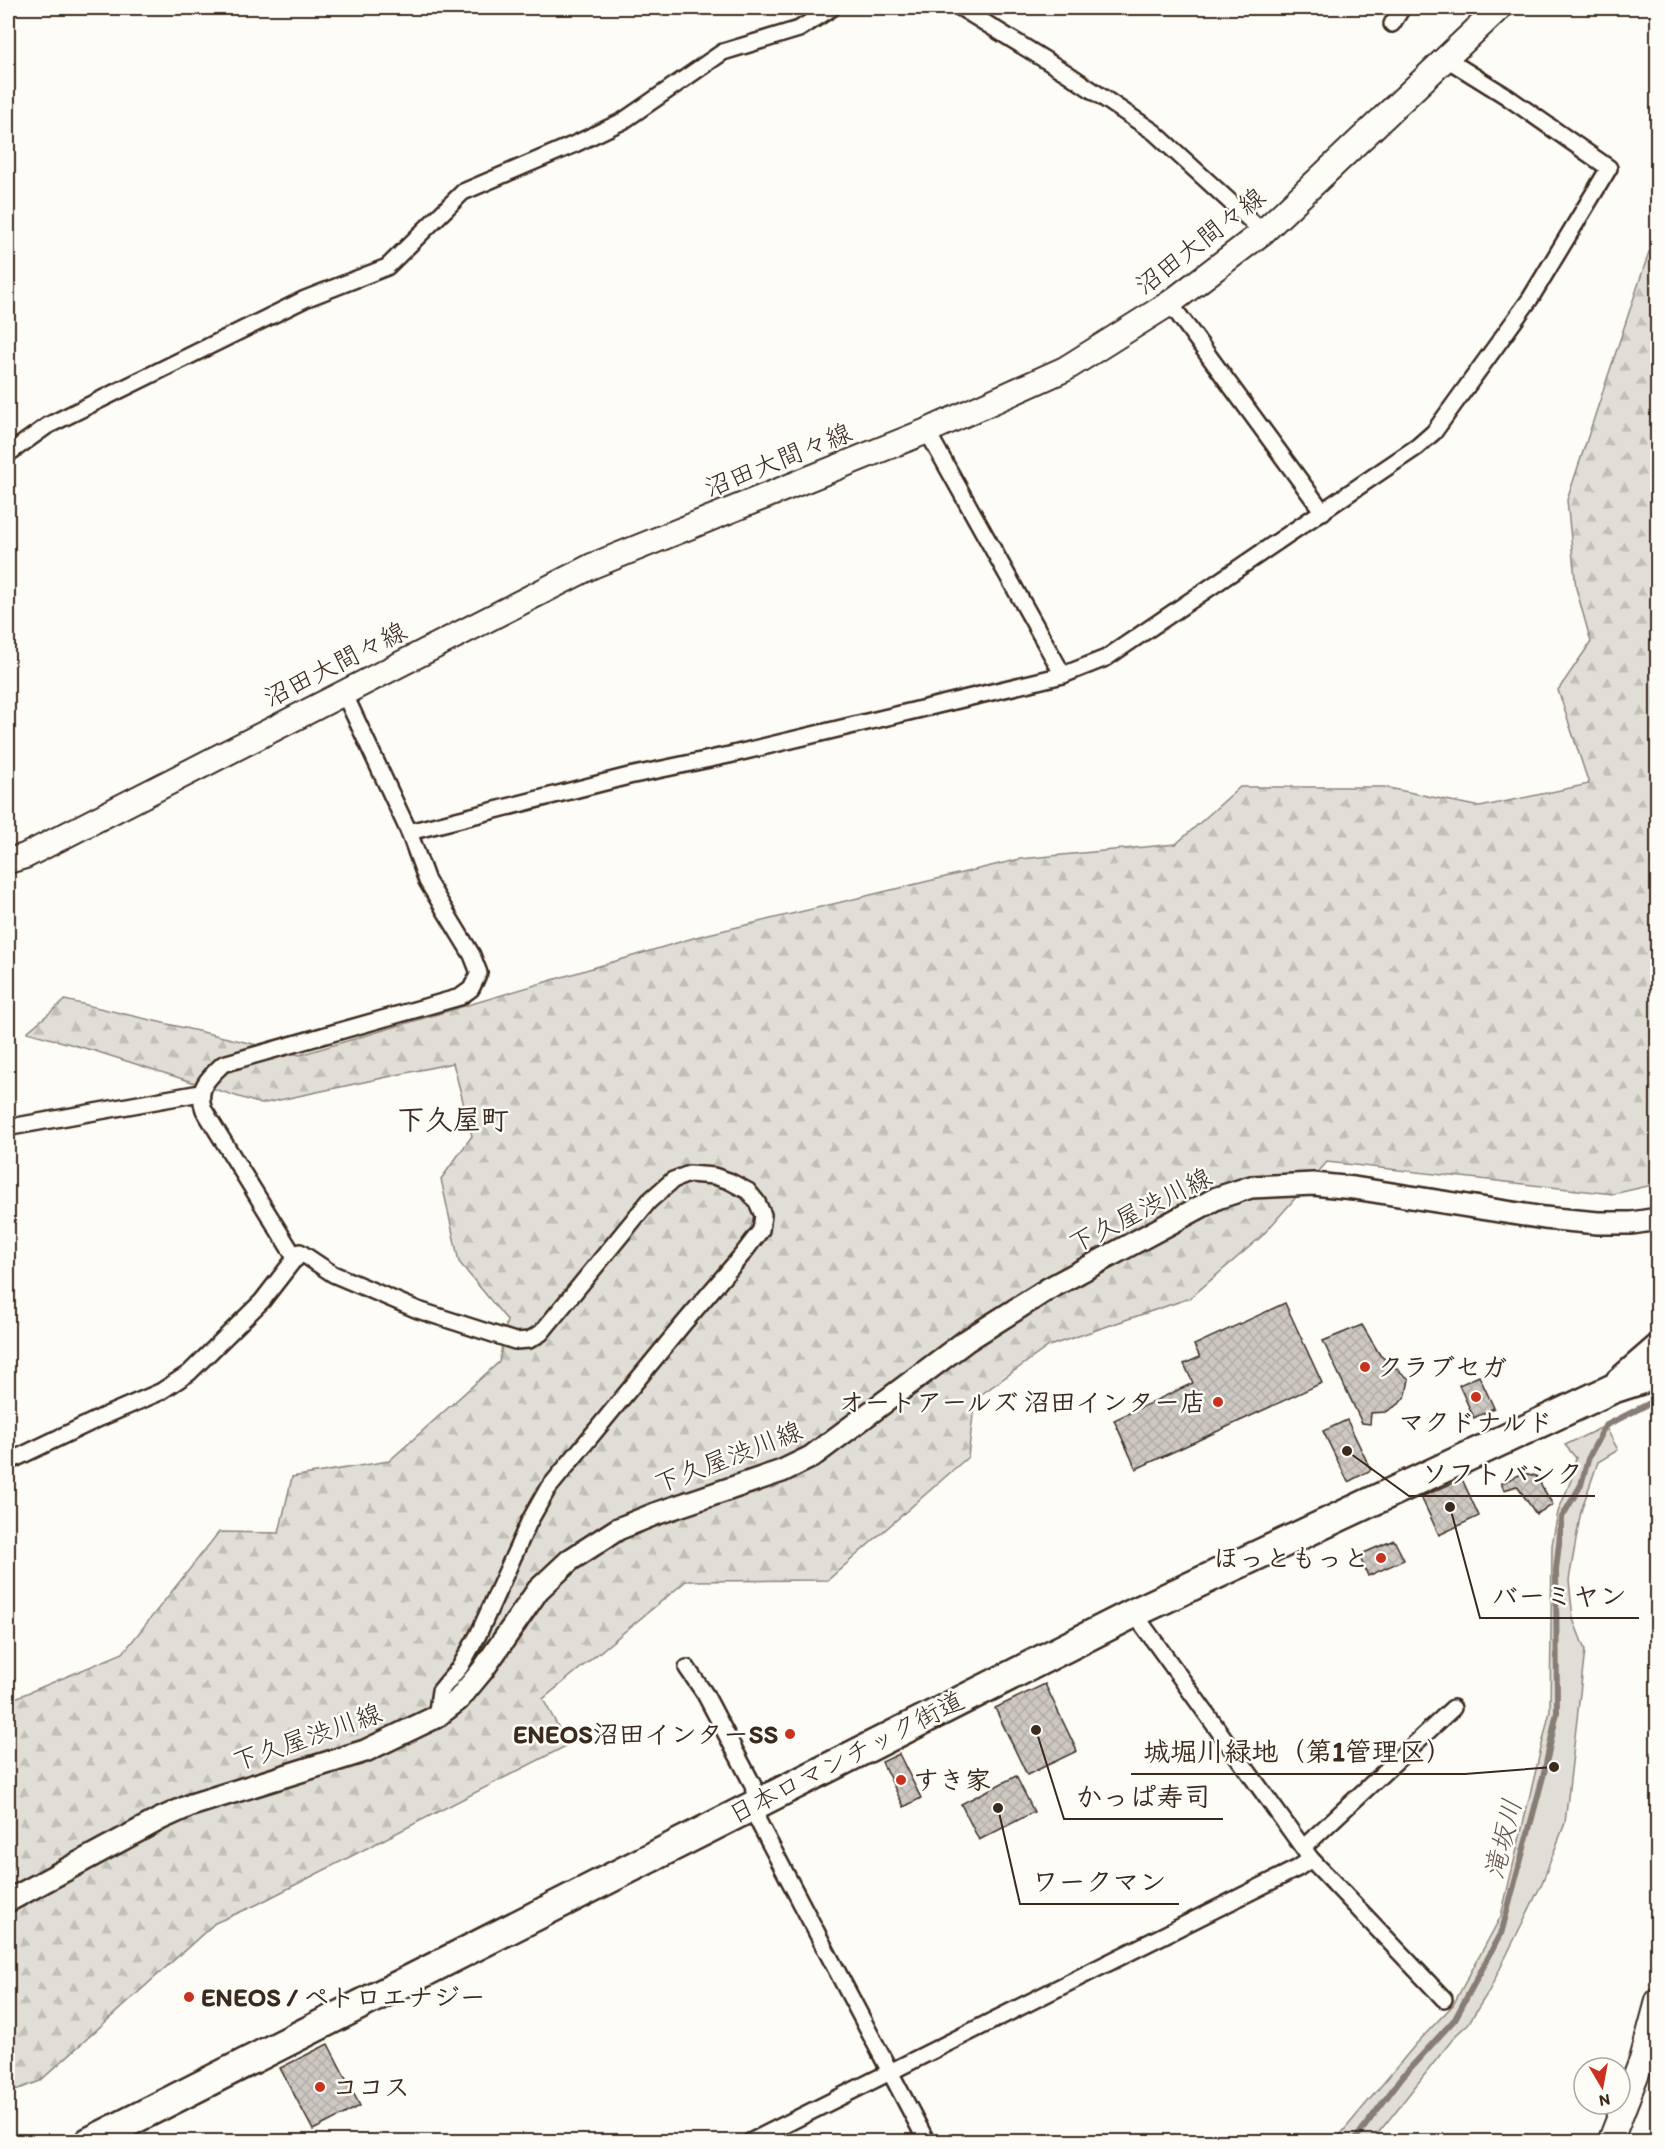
<svg xmlns="http://www.w3.org/2000/svg" width="1665" height="2149" font-family="Itim,'Klee One',sans-serif">
<style>
.forest{fill:url(#forest-firs);stroke:#8e847a;stroke-width:1.5}
.park{fill:#e1ded7;stroke:#8e847a;stroke-width:1.5}
.lines{fill:none;stroke-linecap:round;stroke-linejoin:round}
.stream{stroke:#887d74;stroke-width:6}
.building{fill:url(#building-cross-hatch);stroke:#3b2a1e;stroke-width:1.5}
.street-casing{stroke:#3b2a1e;stroke-width:20}
.secondary-casing{stroke:#3b2a1e;stroke-width:26}
.primary-casing{stroke:#3b2a1e;stroke-width:28}
.highway-casing{stroke:#3b2a1e;stroke-width:33}
.street{stroke:#fdfcf7;stroke-width:15}
.secondary{stroke:#fdfcf7;stroke-width:21}
.primary{stroke:#fdfcf7;stroke-width:24}
.highway{stroke:#fdfcf7;stroke-width:28}
.poi-dot{fill:#c8321e;stroke:#fdfcf7;stroke-width:2}
.labels{text-anchor:middle;stroke-width:5;stroke-linejoin:round;paint-order:stroke}
.street-label{font-size:26px;fill:#3b2a1e;stroke:#fdfcf7}
.poi-label{font-size:26px;font-weight:bold;fill:#3b2a1e;stroke:#fdfcf7;text-anchor:start}
.water-label{font-size:27px;font-style:italic;fill:#615349;stroke:#fdfcf7}
.quarter-label{font-size:28px;font-weight:bold;fill:#3b2a1e;stroke:#fdfcf7}
.leader{fill:none;stroke:#3b2a1e;stroke-width:2}
.callout-dot{fill:#3b2a1e;stroke:#fdfcf7;stroke-width:2}
.callout-label{font-size:27px;text-anchor:middle;font-weight:bold;fill:#3b2a1e;stroke:#fdfcf7;stroke-width:5;stroke-linejoin:round;paint-order:stroke}
</style>
<defs>
<pattern id="forest-firs" width="22" height="20" patternUnits="userSpaceOnUse" patternTransform="scale(1.5)"><rect width="22" height="20" fill="#e1ded7"/><path d="M5 1l3.5 6h-7zM16 11l3.5 6h-7z" fill="#c2bfb8"/></pattern>
<pattern id="building-cross-hatch" width="8" height="8" patternUnits="userSpaceOnUse" patternTransform="scale(1.5)"><rect width="8" height="8" fill="#cdc8c2"/><path d="M0 0l8 8M0 8l8-8" fill="none" stroke="#b1aca6"/></pattern>
</defs>
<rect width="100%" height="100%" fill="#fdfcf7"/>
<filter id="ink" filterUnits="userSpaceOnUse"><feTurbulence type="fractalNoise" baseFrequency=".0167" numOctaves="2"/><feDisplacementMap in="SourceGraphic" scale="12" xChannelSelector="R" yChannelSelector="G"/><feConvolveMatrix kernelMatrix="1 2 1 2 8 2 1 2 1" color-interpolation-filters="sRGB"/></filter>
<g filter="url(#ink)">
<polygon class="forest" points="1649,252 1657,256 1657,1184 1613,1194 1327,1162 1262,1236 1190,1298 1049,1346 975,1399 968,1457 828,1580 686,1581 543,1699 568,1745 256,1905 215,1923 40,2081 8,2093 8,1701 123,1653 219,1532 279,1533 292,1477 389,1461 499,1362 507,1320 459,1262 441,1179 472,1136 453,1063 261,1104 95,1051 27,1032 65,1000 300,1055 700,936 1020,859 1176,844 1240,787 1384,787 1480,807 1589,784 1558,690 1591,642 1576,588 1567,500"/>
<polygon class="park" points="1605,1426 1618,1450 1598,1462 1581,1511 1569,1580 1573,1619 1585,1650 1565,1823 1542,1883 1489,1991 1468,2024 1456,2035 1372,2141 1335,2141 1416,2044 1453,2005 1501,1916 1550,1711 1552,1545 1558,1512 1571,1480 1576,1458 1565,1445"/>
<g class="lines">
<polyline class="stream" points="1353,2142 1403,2076 1455,2019 1501,1934 1544,1773 1557,1712 1556,1570 1562,1517 1581,1485 1588,1459 1605,1426 1658,1399"/>
</g>
<g class="building">
<polygon points="1285,1303 1322,1383 1136,1469 1114,1420 1193,1383 1184,1364 1200,1357 1194,1345"/>
<polygon points="1362,1325 1380,1355 1409,1379 1406,1395 1399,1404 1386,1412 1371,1413 1370,1424 1362,1423 1323,1341"/>
<polygon points="1479,1376 1494,1408 1474,1418 1459,1385"/>
<polygon points="1347,1420 1371,1470 1348,1482 1323,1431"/>
<polygon points="1524,1473 1536,1476 1553,1505 1536,1514 1517,1486 1504,1490 1501,1483"/>
<polygon points="1462,1479 1479,1516 1439,1535 1421,1497"/>
<polygon points="1394,1540 1404,1560 1368,1576 1359,1555"/>
<polygon points="1045,1684 1077,1751 1027,1775 995,1708"/>
<polygon points="899,1754 921,1798 904,1807 882,1762"/>
<polygon points="1016,1776 1034,1812 979,1840 961,1804"/>
<polygon points="328,2044 360,2106 313,2130 280,2068"/>
</g>
<g class="lines">
<defs>
<g id="street">
<polyline points="961,8 1068,74 1154,132 1263,232"/>
<polyline points="1392,24 1402,8"/>
<polyline points="1170,303 1323,512"/>
<polyline points="927,431 1063,675"/>
<polyline points="8,454 47,426 305,299 387,267 463,192 575,144 623,121 723,52 799,29 832,8"/>
<polyline points="409,832 629,776 729,755 1063,675 1106,658 1417,447 1434,432 1530,299 1609,168 1506,96 1445,58"/>
<polyline points="8,1126 11,1127 200,1093"/>
<path d="M296,1259L204,1110C196,1089 208,1078 223,1064L460,997L471,989L479,973L472,955L427,881L409,832L343,691"/>
<polyline points="8,1462 102,1417 160,1392 189,1373 262,1301 300,1252 333,1274 418,1310 515,1341 529,1340 541,1333 649,1201 673,1180 689,1174 714,1176 729,1181 748,1191 757,1202 763,1215 761,1230 742,1255 684,1323 547,1490 529,1522 478,1635 460,1667 440,1691 436,1717"/>
<polyline points="1134,1613 1311,1859 1444,1999"/>
<polyline points="687,1668 705,1694 753,1785 758,1821 927,2142"/>
<polyline points="1304,1847 1453,1708"/>
<polyline points="750,2142 1298,1868 1311,1859"/>
</g>
<polyline id="secondary" points="8,1901 160,1819 191,1805 365,1751 436,1717 458,1700 482,1671 538,1590 570,1560 618,1529 655,1514 782,1471 811,1457 966,1341 1048,1289 1217,1198 1251,1187 1313,1184 1354,1188 1544,1218 1598,1223 1632,1223 1658,1219"/>
<g id="primary">
<polyline points="8,861 25,856 592,566 927,431 1065,369 1170,303 1263,232 1499,8"/>
<polyline points="1610,2142 1642,2060 1658,2001"/>
</g>
<g id="highway">
<polyline points="1620,1382 1658,1349"/>
<polyline points="89,2142 1134,1613 1612,1389 1658,1374"/>
</g>
</defs>
<use href="#street" class="street-casing"/>
<use href="#secondary" class="secondary-casing"/>
<use href="#primary" class="primary-casing"/>
<use href="#highway" class="highway-casing"/>
<use href="#street" class="street"/>
<use href="#secondary" class="secondary"/>
<use href="#primary" class="primary"/>
<use href="#highway" class="highway"/>
</g>
</g>
<g class="poi-dot">
<circle cx="1365" cy="1367" r="6"/>
<circle cx="1476" cy="1397" r="6"/>
<circle cx="1218" cy="1402" r="6"/>
<circle cx="1381" cy="1558" r="6"/>
<circle cx="790" cy="1734" r="6"/>
<circle cx="901" cy="1780" r="6"/>
<circle cx="189" cy="1997" r="6"/>
<circle cx="320" cy="2087" r="6"/>
</g>
<g class="labels">
<g class="street-label">
<text transform="translate(1200 241) rotate(-38)" y="9">沼田大間々線</text>
<text transform="translate(778 460) rotate(-22)" y="9">沼田大間々線</text>
<text transform="translate(335 664) rotate(-27)" y="9">沼田大間々線</text>
<text transform="translate(1140 1210) rotate(-27)" y="9">下久屋渋川線</text>
<text transform="translate(728 1457) rotate(-21)" y="9">下久屋渋川線</text>
<text transform="translate(307 1737) rotate(-19)" y="9">下久屋渋川線</text>
<text transform="translate(846 1757) rotate(-27)" y="9">日本ロマンチック街道</text>
</g>
<g class="poi-label">
<text x="1377" y="1376">クラブセガ</text>
<text x="1206" y="1411" text-anchor="end">オートアールズ 沼田インター店</text>
<text x="1476" y="1431" text-anchor="middle">マクドナルド</text>
<text x="1369" y="1567" text-anchor="end">ほっともっと</text>
<text x="778" y="1743" text-anchor="end">ENEOS沼田インターSS</text>
<text x="913" y="1789">すき家</text>
<text x="201" y="2006">ENEOS / ペトロエナジー</text>
<text x="332" y="2096">ココス</text>
</g>
<g class="water-label">
<text transform="translate(1503 1839) rotate(-76)" y="9">滝坂川</text>
</g>
<g class="quarter-label">
<text x="453" y="1129">下久屋町</text>
</g>
</g>
<path class="leader" d="M1347 1451L1409 1496H1595M1450 1507L1480 1618H1639M1554 1767L1465 1774H1131M1036 1730L1064 1819H1223M998 1808L1020 1904H1179"/>
<g class="callout-dot">
<circle cx="1347" cy="1451" r="6"/>
<circle cx="1450" cy="1507" r="6"/>
<circle cx="1554" cy="1767" r="6"/>
<circle cx="1036" cy="1730" r="6"/>
<circle cx="998" cy="1808" r="6"/>
</g>
<g class="callout-label">
<text x="1502" y="1483">ソフトバンク</text>
<text x="1559" y="1605">バーミヤン</text>
<text x="1298" y="1761">城堀川緑地（第1管理区）</text>
<text x="1143" y="1806">かっぱ寿司</text>
<text x="1099" y="1891">ワークマン</text>
</g>
<rect width="1665" height="2149" fill="none" stroke="#fdfcf7" stroke-width="30"/>
<rect x="15" y="15" width="1635" height="2119" fill="none" stroke="#3b2a1e" stroke-width="2" filter="url(#ink)"/>
<g transform="translate(1602 2086) rotate(170)"><circle r="28" fill="#fdfcf7" stroke="#afa8a0" stroke-width="1.5"/>
<path d="M0-4.5L10 22L0 15L-10 22Z" fill="#c8321e"/>
<text y="-9" font-size="16" font-weight="bold" text-anchor="middle" fill="#3b2a1e">N</text>
</g>
</svg>
